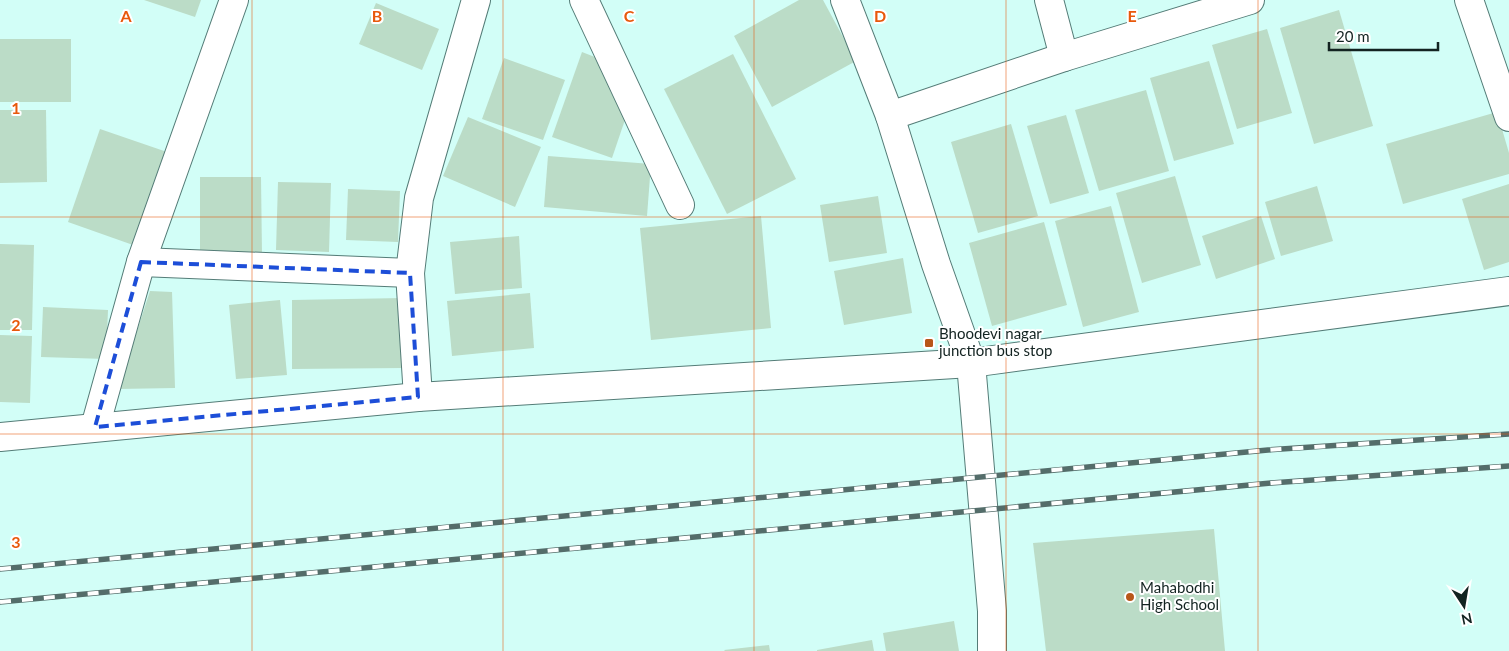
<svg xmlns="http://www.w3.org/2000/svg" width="1509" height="651" font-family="Lato,sans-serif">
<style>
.building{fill:#bbdcc7}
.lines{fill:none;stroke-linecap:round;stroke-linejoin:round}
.street-casing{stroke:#547c77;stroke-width:30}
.secondary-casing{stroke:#547c77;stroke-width:30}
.street{stroke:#fff;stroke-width:28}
.secondary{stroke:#fff;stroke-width:28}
.rail-casing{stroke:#546d6a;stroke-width:5.5}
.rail{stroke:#fff;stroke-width:4;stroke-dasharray:11;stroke-linecap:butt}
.marked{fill:none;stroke:#1d4ed8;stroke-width:4;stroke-dasharray:10 6;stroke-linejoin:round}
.grid{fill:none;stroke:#e8590c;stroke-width:1;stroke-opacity:0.55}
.poi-dot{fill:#b85719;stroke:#fff;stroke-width:2}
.labels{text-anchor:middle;stroke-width:4;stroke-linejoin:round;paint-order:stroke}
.poi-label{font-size:15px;fill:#132321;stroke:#fff;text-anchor:start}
.grid-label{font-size:16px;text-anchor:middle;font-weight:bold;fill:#e8590c;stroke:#fff;stroke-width:4;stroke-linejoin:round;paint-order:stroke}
</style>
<rect width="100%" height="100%" fill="#d2fef7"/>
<g class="building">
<polygon points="144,0 201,0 195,17"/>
<polygon points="799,0 823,0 856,61 772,107 734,36"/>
<polygon points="376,3 439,29 422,70 359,44"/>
<polygon points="1339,10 1373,126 1314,144 1280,28"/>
<polygon points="1267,29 1292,113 1237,129 1212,45"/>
<rect x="0" y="39" width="71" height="63"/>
<polygon points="582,52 605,61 629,108 612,158 552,137"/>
<polygon points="733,54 796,179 727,214 664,89"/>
<polygon points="504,58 565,80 543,140 482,119"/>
<polygon points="1209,61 1234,144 1174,161 1150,78"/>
<polygon points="1146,90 1169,171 1099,191 1075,110"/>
<polygon points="0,110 46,110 47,182 0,183"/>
<polygon points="1497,112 1509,153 1509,174 1403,204 1386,144"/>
<polygon points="1066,115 1089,193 1050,204 1027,126"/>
<polygon points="468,117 541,147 515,207 443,176"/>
<polygon points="1011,124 1038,216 978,233 951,142"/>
<polygon points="100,129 167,152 133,245 68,222"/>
<polygon points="548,156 651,164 647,216 544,207"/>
<polygon points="1175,176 1201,265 1142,283 1116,193"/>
<polygon points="200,177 261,177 262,255 200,256"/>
<polygon points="278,182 331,183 329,252 276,250"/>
<polygon points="1509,184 1509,262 1484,270 1462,199"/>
<polygon points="1317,186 1333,241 1281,256 1265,202"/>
<polygon points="348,189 400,191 398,242 346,240"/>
<polygon points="878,196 887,253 829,262 820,205"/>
<polygon points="1111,206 1139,312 1083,327 1055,221"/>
<polygon points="761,216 771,328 651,340 640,228"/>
<polygon points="1261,216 1275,259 1216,279 1202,236"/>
<polygon points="1044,222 1067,305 992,326 969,243"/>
<polygon points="519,236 522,288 455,294 450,242"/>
<polygon points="0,244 34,245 32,330 0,330"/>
<polygon points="903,258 912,313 844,325 834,271"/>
<polygon points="150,291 172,292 175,388 118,389"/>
<polygon points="530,293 534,348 452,356 447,301"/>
<polygon points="403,298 403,368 292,369 292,300"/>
<polygon points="280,300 287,375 236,379 229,305"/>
<polygon points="43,307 108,310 106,359 41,357"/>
<polygon points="0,335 32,336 30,403 0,402"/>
<polygon points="1214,529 1225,651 1046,651 1033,543"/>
<polygon points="954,621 959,651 886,651 883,633"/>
<polygon points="872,640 874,651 817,651 817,650"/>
<polygon points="769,645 770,651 725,651 724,650"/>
</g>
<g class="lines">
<defs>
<g id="street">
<polyline points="584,0 680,205"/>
<polyline points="1049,0 1064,57"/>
<polyline points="1469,0 1509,117"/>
<polyline points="890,116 1064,57 1250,0"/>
<polyline points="141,262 410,273"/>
<polyline points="971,363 992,611 992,651"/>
<polyline points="418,397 410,273 419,198 476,0"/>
<polyline points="95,427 141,262 234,0"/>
</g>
<g id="secondary">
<polyline points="845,0 890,116 936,264 971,363"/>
<polyline points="0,437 418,397 971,363 1509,291"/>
</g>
</defs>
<use href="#street" class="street-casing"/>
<use href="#secondary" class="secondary-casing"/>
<use href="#street" class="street"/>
<use href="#secondary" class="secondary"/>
<defs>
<g id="rail">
<polyline points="0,569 1268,450 1509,434"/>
<polyline points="0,602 1271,483 1509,466"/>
</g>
</defs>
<use href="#rail" class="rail-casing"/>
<use href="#rail" class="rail"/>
</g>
<path class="marked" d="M141,262L410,273L418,397L95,427Z"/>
<path class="grid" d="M252,0V651M503,0V651M754,0V651M1006,0V651M1258,0V651M0,217H1509M0,434H1509"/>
<g class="poi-dot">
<rect x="924" y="338" width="10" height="10" rx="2.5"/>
<circle cx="1130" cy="597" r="5"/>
</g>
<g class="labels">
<g class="poi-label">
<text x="939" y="339">Bhoodevi nagar<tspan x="939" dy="17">junction bus stop</tspan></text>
<text x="1140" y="593">Mahabodhi<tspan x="1140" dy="17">High School</tspan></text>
</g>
</g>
<g class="grid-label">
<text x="126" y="22">A</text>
<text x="377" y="22">B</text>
<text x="629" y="22">C</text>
<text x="880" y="22">D</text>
<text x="1132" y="22">E</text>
<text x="16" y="114">1</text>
<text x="16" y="331">2</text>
<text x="16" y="548">3</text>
</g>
<g transform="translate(1464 606) rotate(168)" stroke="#ffffff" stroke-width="4" paint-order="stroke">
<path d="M0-4L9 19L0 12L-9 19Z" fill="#132321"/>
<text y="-8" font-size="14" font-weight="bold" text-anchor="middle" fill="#132321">N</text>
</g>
<path d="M1329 42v8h109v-8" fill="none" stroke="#132321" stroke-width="2.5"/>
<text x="1336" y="42" font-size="15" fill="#132321" stroke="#ffffff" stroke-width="4" paint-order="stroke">20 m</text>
</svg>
